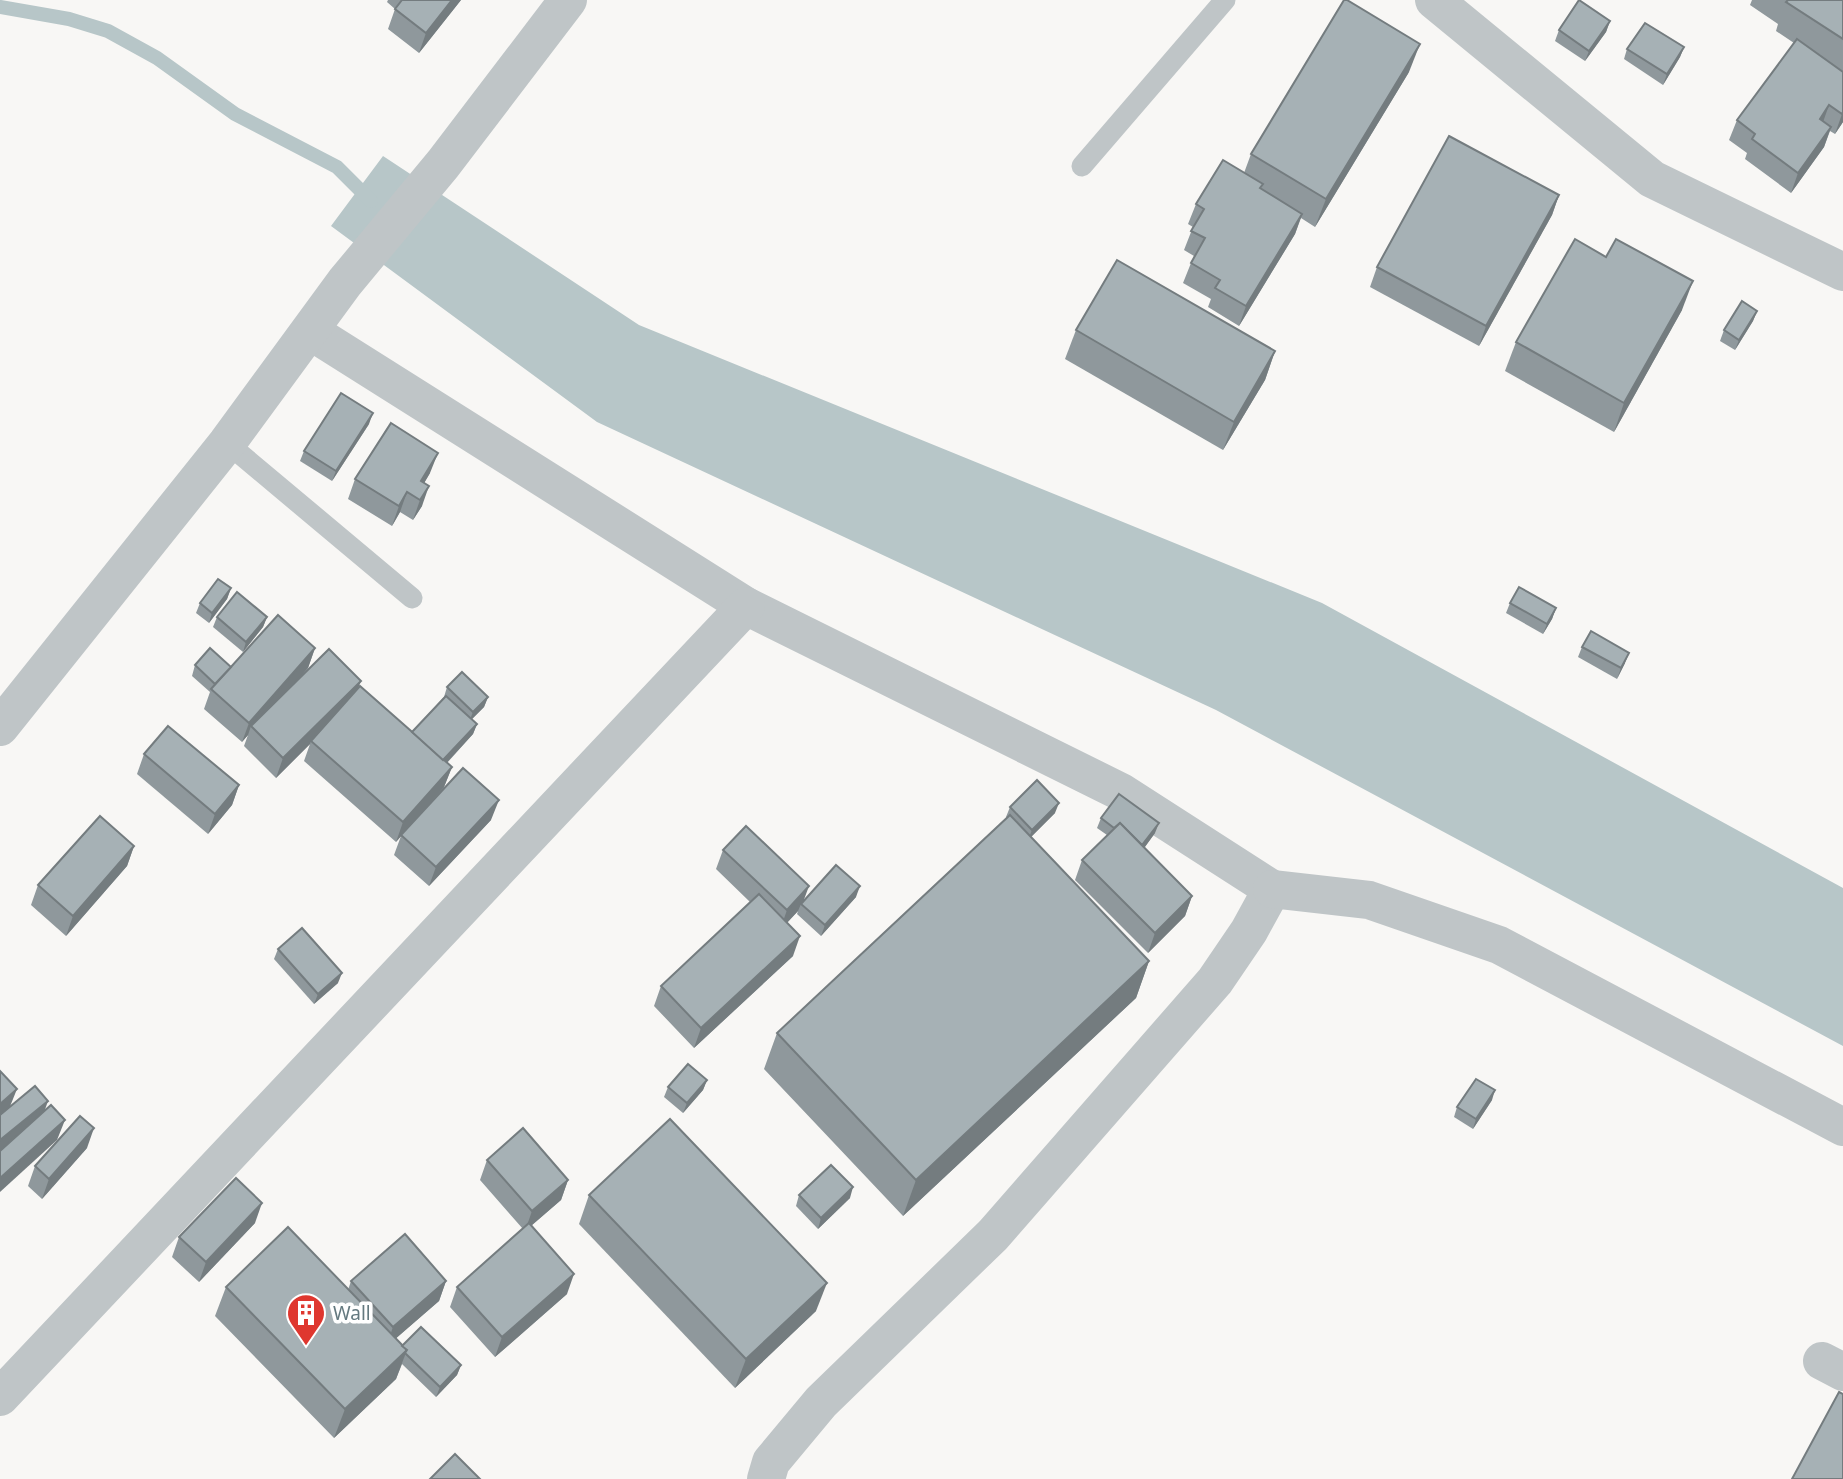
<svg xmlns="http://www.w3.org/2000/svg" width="1843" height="1479" font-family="'Noto Sans',sans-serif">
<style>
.water{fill:#b7c6c8}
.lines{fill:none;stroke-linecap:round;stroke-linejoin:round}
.stream{stroke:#b7c6c8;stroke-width:14}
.service{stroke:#bfc5c7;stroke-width:21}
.minor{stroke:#bfc5c7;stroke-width:38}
.tertiary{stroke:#bfc5c7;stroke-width:38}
.wall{fill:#8f989c}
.shaded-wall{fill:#747c7f}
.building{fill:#a6b1b5;stroke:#747c7f;stroke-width:2}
.labels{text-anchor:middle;stroke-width:7;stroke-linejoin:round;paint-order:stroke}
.poi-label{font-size:19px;fill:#64797f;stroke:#fff;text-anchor:start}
</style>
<rect width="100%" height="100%" fill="#f8f7f5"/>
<polygon class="water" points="383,156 639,325 1322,603 1843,888 1843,1046 1216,710 597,422 331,226"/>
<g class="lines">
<polyline class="stream" points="0,7 69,19 108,31 157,58 235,114 337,167 371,201"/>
<g class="service">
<polyline points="1082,166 1225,0"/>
<polyline points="227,443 412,598"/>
</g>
<g class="minor">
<polyline points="1434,0 1652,179 1843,272"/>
<polyline points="310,331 746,606 1121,792 1272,889 1249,931 1215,981 993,1235 821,1402 771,1462 766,1479"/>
<polyline points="1272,889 1369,900 1499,945 1843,1127"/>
<polyline points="1822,1361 1843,1372"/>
<polyline points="0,1397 746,606"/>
</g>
<polyline class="tertiary" points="0,727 227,443 345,282 443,164 568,0"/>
</g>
<g class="wall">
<polygon points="388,0 461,0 419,53 388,29 395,9 387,2"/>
<polygon points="1752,0 1843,0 1843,122 1835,134 1830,131 1824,147 1791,193 1745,159 1747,153 1729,140 1737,120 1794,43 1776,31 1778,24 1750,5"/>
<polygon points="1610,21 1606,32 1585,61 1555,41 1559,30"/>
<polygon points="1684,47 1680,57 1663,85 1624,59 1627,49"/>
<polygon points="1409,72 1315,227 1301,218 1295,234 1239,326 1208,307 1211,299 1183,283 1191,263 1194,256 1184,250 1193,227 1188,224 1196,204 1244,173 1251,154"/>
<polygon points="1559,195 1552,215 1479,346 1370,287 1377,267"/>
<polygon points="1606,257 1682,310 1614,432 1505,371 1516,342"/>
<polygon points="1757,311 1753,321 1735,350 1720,341 1724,330"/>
<polygon points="1076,330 1275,351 1265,380 1223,450 1065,359"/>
<polygon points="369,424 332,481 300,461 304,451"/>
<polygon points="430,473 424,483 422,506 413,520 400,512 392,526 348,499 355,479"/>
<polygon points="231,588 227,599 209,623 196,613 200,603"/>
<polygon points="1510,603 1556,608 1552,619 1543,634 1506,613"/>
<polygon points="217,617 267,617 263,627 243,652 213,627"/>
<polygon points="1582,647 1625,663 1617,679 1578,657"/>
<polygon points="315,648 308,668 292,686 358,688 412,732 444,697 447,687 488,697 484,707 472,719 477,724 473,734 447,763 452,767 444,787 491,820 429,886 394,855 401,836 396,842 304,761 310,744 276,778 244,746 248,735 242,742 204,709 210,692 192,676 195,665 231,667"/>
<polygon points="144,754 239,785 232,805 208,834 137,774"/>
<polygon points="1010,807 1055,813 1031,837 1149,961 1136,998 903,1216 764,1069 777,1033 1007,818 1006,817"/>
<polygon points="1101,818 1155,833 1144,848 1192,896 1185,916 1148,953 1075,880 1082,860 1107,835 1097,828"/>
<polygon points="134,846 127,866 66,936 31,905 38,885"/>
<polygon points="723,850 804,899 856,897 821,936 797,914 798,911 787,923 793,956 694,1048 654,1006 661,986 750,902 716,869"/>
<polygon points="278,949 338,983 314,1004 274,959"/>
<polygon points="707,1080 703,1090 683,1113 664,1097 668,1087"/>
<polygon points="1492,1100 1473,1129 1454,1117 1457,1107"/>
<polygon points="87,1148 42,1199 28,1186 35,1166"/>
<polygon points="487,1160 568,1180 561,1200 531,1226 567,1294 495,1357 450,1307 457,1287 523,1229 480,1180"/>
<polygon points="589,1195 816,1311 735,1388 579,1224"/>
<polygon points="799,1195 850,1198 818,1229 796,1206"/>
<polygon points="255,1223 199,1282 172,1257 179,1237"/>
<polygon points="351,1281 446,1281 439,1301 395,1339 402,1346 461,1365 457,1375 436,1397 402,1364 396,1379 334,1438 215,1316 226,1287 348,1290"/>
</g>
<g class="shaded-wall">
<polygon points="452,0 461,0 419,53 426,33"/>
<polygon points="1610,21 1606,32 1585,61 1589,51"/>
<polygon points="1420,44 1409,72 1315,227 1326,199"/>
<polygon points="1684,47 1680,57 1663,85 1667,74"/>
<polygon points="1829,105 1822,125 1820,119"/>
<polygon points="1843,112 1843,122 1835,134 1842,114"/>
<polygon points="1831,127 1824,147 1791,193 1798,173"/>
<polygon points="1559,195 1552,215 1479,346 1486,326"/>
<polygon points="1302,214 1295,234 1239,326 1246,306"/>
<polygon points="1693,281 1682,310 1614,432 1624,403"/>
<polygon points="1757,311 1753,321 1735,350 1739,340"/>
<polygon points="1275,351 1265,380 1223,450 1234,422"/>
<polygon points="373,413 369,424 332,481 336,471"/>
<polygon points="438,453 430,473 416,497 421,481"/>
<polygon points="429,486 422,506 413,520 420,500"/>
<polygon points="407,492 400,512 392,526 399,506"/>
<polygon points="231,588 227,599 209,623 212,613"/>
<polygon points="1556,608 1552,619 1543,634 1547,624"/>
<polygon points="267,617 263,627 243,652 246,642"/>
<polygon points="315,648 308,668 254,729 251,726 248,735 242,742 249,723"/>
<polygon points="1629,653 1625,663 1617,679 1621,668"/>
<polygon points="361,681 353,701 311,741 310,744 276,778 283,758"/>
<polygon points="488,697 484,707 469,722 473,712"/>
<polygon points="477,724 473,734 439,771 443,761"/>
<polygon points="452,767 444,787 396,842 403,822"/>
<polygon points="239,785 232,805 208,834 215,814"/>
<polygon points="499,800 491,820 429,886 436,867"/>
<polygon points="1059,803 1055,813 1028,840 1032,830"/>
<polygon points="1159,823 1155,833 1137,858 1140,847"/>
<polygon points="134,846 127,866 66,936 73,916"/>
<polygon points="809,886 802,905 801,904 798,911 780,930 787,910"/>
<polygon points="860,886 856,897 821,936 825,925"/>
<polygon points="1192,896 1185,916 1148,953 1155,933"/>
<polygon points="800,936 793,956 694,1048 701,1028"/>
<polygon points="1149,961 1136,998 903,1216 916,1180"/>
<polygon points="342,973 338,983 314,1004 318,994"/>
<polygon points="707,1080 703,1090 683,1113 687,1103"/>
<polygon points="17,1089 9,1109 0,1117 0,1104"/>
<polygon points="1495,1090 1492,1100 1473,1129 1476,1119"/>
<polygon points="48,1101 41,1121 0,1154 0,1140"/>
<polygon points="65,1120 57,1140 0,1192 0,1178"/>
<polygon points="94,1128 87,1148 42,1199 49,1179"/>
<polygon points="568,1180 561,1200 525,1231 532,1211"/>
<polygon points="853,1187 850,1198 818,1229 821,1218"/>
<polygon points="262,1203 255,1223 199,1282 206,1262"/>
<polygon points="574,1274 567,1294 495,1357 502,1337"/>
<polygon points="446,1281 439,1301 386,1347 393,1327"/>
<polygon points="827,1283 816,1311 735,1388 746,1359"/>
<polygon points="407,1350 396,1379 334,1438 345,1409"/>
<polygon points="461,1365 457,1375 436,1397 440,1387"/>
</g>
<g class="building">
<polygon points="402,0 452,0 426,33 395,9"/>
<polygon points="1344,0 1347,0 1420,44 1326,199 1251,154"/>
<polygon points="1579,0 1610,21 1589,51 1559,30"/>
<polygon points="1788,0 1843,0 1843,39 1786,2"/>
<polygon points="1645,23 1684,47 1667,74 1627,49"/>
<polygon points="1797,39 1843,72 1843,112 1842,114 1829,105 1820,119 1831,127 1798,173 1752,139 1755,134 1737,120"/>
<polygon points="1449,136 1559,195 1486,326 1377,267"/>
<polygon points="1223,160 1263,184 1260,188 1302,214 1246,306 1215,288 1220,280 1191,263 1205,238 1191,231 1204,209 1196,204"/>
<polygon points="1575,239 1606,257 1616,239 1693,281 1624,403 1516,342"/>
<polygon points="1117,260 1275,351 1234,422 1076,330"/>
<polygon points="1742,301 1757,311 1739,340 1724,330"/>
<polygon points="341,393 373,413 336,471 304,451"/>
<polygon points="391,423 438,453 421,481 429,486 420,500 407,492 399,506 355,479"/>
<polygon points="218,579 231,588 212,613 200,603"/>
<polygon points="1519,587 1556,608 1547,624 1510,603"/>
<polygon points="237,592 267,617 246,642 217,617"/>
<polygon points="278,615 315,648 249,723 211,689"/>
<polygon points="1591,631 1629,653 1621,668 1582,647"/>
<polygon points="210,648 231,667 215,684 195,665"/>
<polygon points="329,649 361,681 283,758 251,726"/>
<polygon points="462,672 488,697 473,712 447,687"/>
<polygon points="360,686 452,767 403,822 311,741"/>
<polygon points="446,696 477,724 443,760 412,732"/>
<polygon points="168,726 239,785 215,814 144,754"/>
<polygon points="463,768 499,800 436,867 401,835"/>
<polygon points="1037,780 1059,803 1032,830 1010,807"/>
<polygon points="1119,794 1159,823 1142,845 1120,823 1114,828 1101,818"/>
<polygon points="1010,815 1149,961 916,1180 777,1033"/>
<polygon points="100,816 134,846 73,916 38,885"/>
<polygon points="1120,823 1192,896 1155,933 1082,860"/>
<polygon points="746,826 809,886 787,910 723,850"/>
<polygon points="836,865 860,886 825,925 801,904"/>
<polygon points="759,894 800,936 701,1028 661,986"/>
<polygon points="302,928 342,973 318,994 278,949"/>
<polygon points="688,1064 707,1080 687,1103 668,1087"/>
<polygon points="0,1071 17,1089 0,1104"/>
<polygon points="1476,1079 1495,1090 1476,1119 1457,1107"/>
<polygon points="35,1086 48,1101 0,1140 0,1115"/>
<polygon points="51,1105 65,1120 0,1178 0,1151"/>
<polygon points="80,1116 94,1128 49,1179 35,1166"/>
<polygon points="670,1119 827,1283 746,1359 589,1195"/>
<polygon points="523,1128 568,1180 532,1211 487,1160"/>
<polygon points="831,1165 853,1187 821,1218 799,1195"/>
<polygon points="236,1178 262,1203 206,1262 179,1237"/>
<polygon points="529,1223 574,1274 502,1337 457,1287"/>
<polygon points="288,1227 407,1350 345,1409 226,1287"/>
<polygon points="405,1234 446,1281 393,1327 351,1281"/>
<polygon points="421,1327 461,1365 440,1387 405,1353 407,1350 402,1346"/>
<polygon points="1839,1392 1843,1394 1843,1479 1792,1479"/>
<polygon points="455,1454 480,1479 430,1479"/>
</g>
<defs>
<symbol id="building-pin" viewBox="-11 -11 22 30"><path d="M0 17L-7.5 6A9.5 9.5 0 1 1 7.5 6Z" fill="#df372f" stroke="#fff"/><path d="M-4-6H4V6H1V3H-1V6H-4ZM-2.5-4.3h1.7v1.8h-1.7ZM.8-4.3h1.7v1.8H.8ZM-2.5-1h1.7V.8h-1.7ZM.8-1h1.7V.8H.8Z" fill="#fff"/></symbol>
</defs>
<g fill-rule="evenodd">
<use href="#building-pin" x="284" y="1291" width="44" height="60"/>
</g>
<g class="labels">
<g class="poi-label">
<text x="333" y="1320">Wall</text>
</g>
</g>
</svg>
